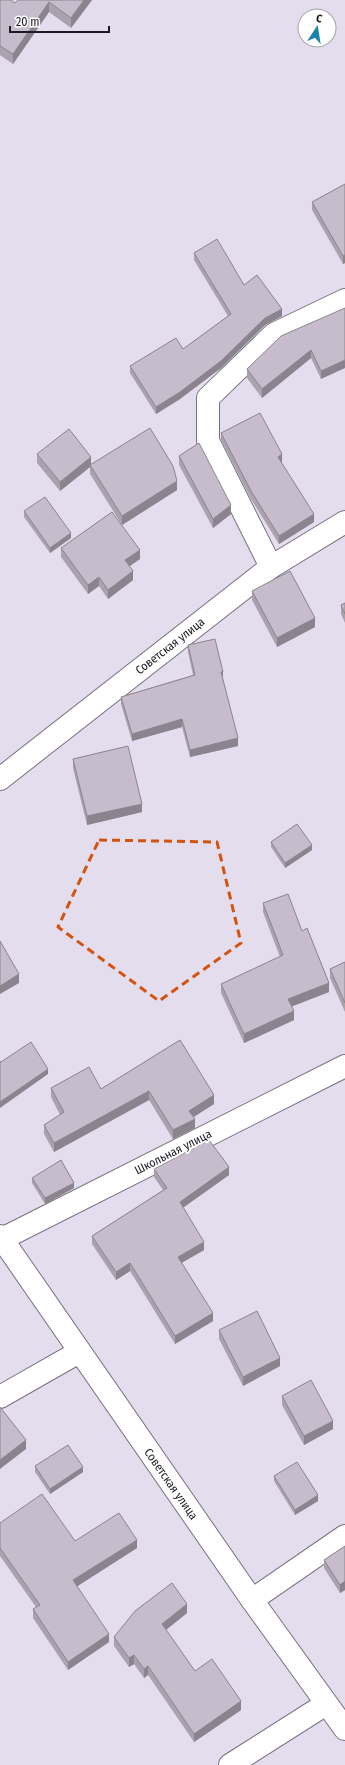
<svg xmlns="http://www.w3.org/2000/svg" width="345" height="1765" font-family="'Fira Sans Condensed',sans-serif">
<style>
.lines{fill:none;stroke-linecap:round;stroke-linejoin:round}
.minor-casing{stroke:#787181;stroke-width:24}
.minor{stroke:#fff;stroke-width:22}
.wall{fill:#aaa2af}
.shaded-wall{fill:#8b848e}
.building{fill:#c6bccb;stroke:#8b848e}
.marked{fill:none;stroke:#d4530e;stroke-width:3;stroke-dasharray:8 5;stroke-linejoin:round}
.labels{text-anchor:middle;stroke-width:4;stroke-linejoin:round;paint-order:stroke}
.street-label{font-size:12px;fill:#1c1a20;stroke:#fff}
</style>
<rect width="100%" height="100%" fill="#e4ddee"/>
<g class="lines">
<defs>
<g id="minor">
<polyline points="271,567 208,441 208,398 274,334 345,300"/>
<polyline points="0,779 271,567 345,522"/>
<polyline points="0,1236 252,1600 345,1729"/>
<polyline points="2,1239 345,1066"/>
<polyline points="0,1397 79,1352"/>
<polyline points="252,1600 345,1536"/>
<polyline points="230,1765 326,1704"/>
</g>
</defs>
<use href="#minor" class="minor-casing"/>
<use href="#minor" class="minor"/>
</g>
<g class="wall">
<polygon points="0,0 15,3 18,0 92,0 71,28 49,12 13,64 0,55 0,56"/>
<polygon points="345,184 345,263 343,264 312,210 312,202"/>
<polygon points="194,253 244,285 282,316 265,325 221,368 180,399 156,414 130,373 130,366 183,349 228,316 194,260"/>
<polygon points="345,308 321,379 311,358 262,398 247,378 247,369"/>
<polygon points="221,433 282,462 281,462 314,522 279,544 251,499 221,440"/>
<polygon points="37,454 91,464 177,490 122,525 90,474 90,467 60,491 37,463"/>
<polygon points="179,456 231,514 213,528 179,465"/>
<polygon points="24,511 71,538 50,553 24,517"/>
<polygon points="61,548 140,559 130,566 133,580 108,599 99,586 88,594 61,557"/>
<polygon points="252,591 315,627 277,647 252,600"/>
<polygon points="345,603 345,623 341,614 341,605"/>
<polygon points="188,645 223,679 238,746 190,757 182,727 132,741 121,704 121,697 193,675 188,652"/>
<polygon points="73,759 142,812 87,825 73,768"/>
<polygon points="271,842 312,850 285,868 271,847"/>
<polygon points="263,903 329,992 292,1006 294,1020 244,1043 221,993 221,984 280,957 263,912"/>
<polygon points="345,962 345,1012 330,978 330,969"/>
<polygon points="180,1040 214,1104 193,1117 195,1128 173,1139 149,1100 54,1152 44,1134 44,1125 60,1115 51,1097 51,1088 101,1089"/>
<polygon points="154,1169 229,1175 183,1207 204,1250 181,1263 213,1321 175,1344 130,1271 116,1280 92,1244 92,1236 163,1190 154,1177"/>
<polygon points="32,1178 74,1188 45,1204 32,1183"/>
<polygon points="219,1330 280,1366 243,1386 219,1339"/>
<polygon points="282,1396 333,1429 304,1445 282,1405"/>
<polygon points="35,1466 83,1472 50,1494 35,1472"/>
<polygon points="274,1476 318,1501 295,1515 274,1481"/>
<polygon points="0,1523 75,1541 137,1548 77,1586 109,1642 68,1670 33,1618 33,1609 36,1607 0,1556"/>
<polygon points="345,1546 345,1590 340,1593 324,1568 324,1560"/>
<polygon points="187,1613 166,1630 195,1671 241,1710 194,1742 148,1675 144,1678 134,1664 129,1667 114,1646 114,1637"/>
</g>
<g class="shaded-wall">
<polygon points="84,0 92,0 71,28 71,18"/>
<polygon points="49,2 49,12 13,64 13,54"/>
<polygon points="345,255 345,263 343,264 343,256"/>
<polygon points="282,309 282,316 265,325 221,368 180,399 156,414 156,407 265,318"/>
<polygon points="311,350 311,358 262,398 262,389"/>
<polygon points="345,360 345,368 321,379 321,371"/>
<polygon points="282,454 282,462 278,464 278,457"/>
<polygon points="91,457 91,466 90,465 90,467 60,491 60,482"/>
<polygon points="177,481 177,490 122,525 122,516"/>
<polygon points="231,505 231,514 213,528 213,519"/>
<polygon points="314,514 314,522 279,544 279,536"/>
<polygon points="71,533 71,538 50,553 50,548"/>
<polygon points="140,550 140,559 125,569 125,560"/>
<polygon points="133,571 133,580 108,599 108,590"/>
<polygon points="99,577 99,586 88,594 88,585"/>
<polygon points="315,618 315,627 277,647 277,638"/>
<polygon points="221,672 223,672 223,679"/>
<polygon points="182,719 182,727 132,741 132,734"/>
<polygon points="238,738 238,746 190,757 190,750"/>
<polygon points="142,804 142,812 87,825 87,816"/>
<polygon points="312,845 312,850 285,868 285,863"/>
<polygon points="19,974 19,983 0,994 0,986"/>
<polygon points="329,983 329,992 288,1008 288,999"/>
<polygon points="294,1011 294,1020 244,1043 244,1034"/>
<polygon points="48,1069 48,1074 0,1108 0,1102"/>
<polygon points="149,1091 149,1100 54,1152 54,1143"/>
<polygon points="214,1095 214,1104 189,1120 189,1111"/>
<polygon points="195,1119 195,1128 173,1139 173,1130"/>
<polygon points="229,1167 229,1175 180,1210 180,1202"/>
<polygon points="74,1183 74,1188 45,1204 45,1198"/>
<polygon points="204,1242 204,1250 178,1265 178,1257"/>
<polygon points="130,1263 130,1271 116,1280 116,1272"/>
<polygon points="213,1313 213,1321 175,1344 175,1336"/>
<polygon points="280,1358 280,1366 243,1386 243,1377"/>
<polygon points="333,1421 333,1429 304,1445 304,1436"/>
<polygon points="26,1440 26,1449 0,1469 0,1460"/>
<polygon points="83,1467 83,1472 50,1494 50,1489"/>
<polygon points="318,1495 318,1501 295,1515 295,1510"/>
<polygon points="137,1540 137,1548 73,1589 73,1580"/>
<polygon points="345,1581 345,1590 340,1593 340,1585"/>
<polygon points="187,1604 187,1613 162,1633 162,1624"/>
<polygon points="109,1634 109,1642 68,1670 68,1662"/>
<polygon points="134,1655 134,1664 129,1667 129,1658"/>
<polygon points="148,1666 148,1675 144,1678 144,1669"/>
<polygon points="241,1701 241,1710 194,1742 194,1734"/>
</g>
<g class="building">
<polygon points="0,0 11,0 15,3 18,0 84,0 71,18 49,2 13,54 0,46"/>
<polygon points="345,184 345,255 343,256 312,202"/>
<polygon points="217,239 244,285 257,275 282,309 265,318 221,361 180,392 156,407 130,366 176,338 183,349 231,314 194,253"/>
<polygon points="345,308 345,360 321,371 311,350 262,389 247,369 281,336"/>
<polygon points="260,413 282,454 278,457 314,514 279,536 251,491 221,433"/>
<polygon points="150,428 173,466 177,481 122,516 90,465"/>
<polygon points="69,429 91,457 60,482 37,454"/>
<polygon points="199,443 231,505 213,519 179,456"/>
<polygon points="45,497 71,533 50,548 24,511"/>
<polygon points="112,512 140,550 125,560 133,571 108,590 99,577 88,585 61,548"/>
<polygon points="290,571 315,618 277,638 252,591"/>
<polygon points="345,603 345,614 341,605"/>
<polygon points="215,639 223,672 221,672 238,738 190,750 182,719 132,734 121,697 195,675 188,645"/>
<polygon points="128,746 142,804 87,816 73,759"/>
<polygon points="297,824 312,845 285,863 271,842"/>
<polygon points="288,894 302,931 307,928 329,983 288,999 294,1011 244,1034 221,984 283,955 263,903"/>
<polygon points="0,941 19,974 0,986"/>
<polygon points="345,962 345,1003 330,969"/>
<polygon points="180,1040 214,1095 189,1111 195,1119 173,1130 149,1091 54,1143 44,1125 64,1112 51,1088 89,1067 101,1089"/>
<polygon points="31,1042 48,1069 0,1102 0,1061 1,1062"/>
<polygon points="209,1140 229,1167 180,1202 204,1242 178,1257 213,1313 175,1336 130,1263 116,1272 92,1236 167,1188 154,1169"/>
<polygon points="61,1160 74,1183 45,1198 32,1178"/>
<polygon points="257,1311 280,1358 243,1377 219,1330"/>
<polygon points="311,1380 333,1421 304,1436 282,1396"/>
<polygon points="0,1407 26,1440 0,1460"/>
<polygon points="68,1445 83,1467 50,1489 35,1466"/>
<polygon points="297,1462 318,1495 295,1510 274,1476"/>
<polygon points="42,1494 75,1541 119,1513 137,1540 73,1580 109,1634 68,1662 33,1609 40,1605 0,1548 0,1523"/>
<polygon points="345,1546 345,1581 340,1585 324,1560"/>
<polygon points="172,1583 187,1604 162,1624 195,1671 212,1659 241,1701 194,1734 148,1666 144,1669 134,1655 129,1658 114,1637 135,1611"/>
</g>
<path class="marked" d="M99,840L217,842L241,943L159,1001L58,927Z"/>
<g class="labels">
<g class="street-label">
<text transform="translate(170 646) rotate(-38)" y="4">Советская улица</text>
<text transform="translate(173 1152) rotate(-27)" y="4">Школьная улица</text>
<text transform="translate(171 1484) rotate(55)" y="4">Советская улица</text>
</g>
</g>
<g transform="translate(317 28) rotate(12)"><circle r="19" fill="#ffffff" stroke="#a4a3a6"/>
<path d="M0-3L7 15L0 10L-7 15Z" fill="#1985ad"/>
<text y="-6" font-size="11" font-weight="bold" text-anchor="middle" fill="#1c1a20">С</text>
</g>
<path d="M10 26v6h99v-6" fill="none" stroke="#1c1a20" stroke-width="2"/>
<text x="16" y="26" font-size="12" fill="#1c1a20" stroke="#ffffff" stroke-width="3" paint-order="stroke">20 m</text>
</svg>
